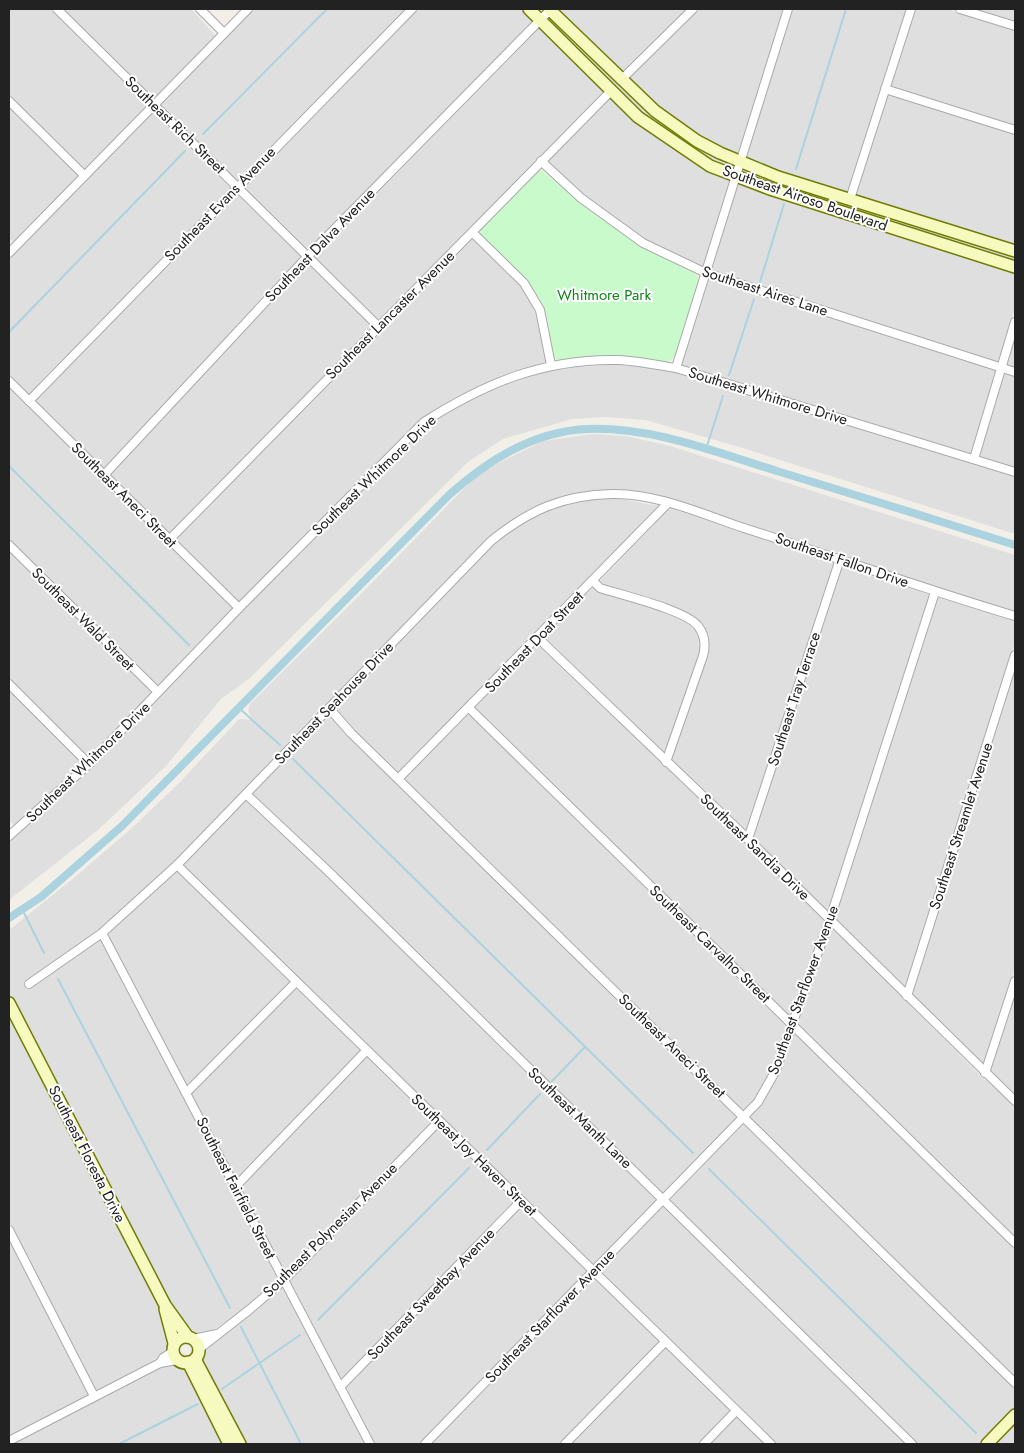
<svg xmlns="http://www.w3.org/2000/svg" width="1024" height="1453" font-family="Jost,sans-serif">
<style>
.residential{fill:#e0dfdf}
.park{fill:#c8facc}
.lines{fill:none;stroke-linecap:round;stroke-linejoin:round}
.stream{stroke:#aad3df;stroke-width:2}
.canal{stroke:#aad3df;stroke-width:8}
.street-casing{stroke:#a9a9a9;stroke-width:10}
.secondary-casing{stroke:#707d05;stroke-width:14}
.street{stroke:#fff;stroke-width:8}
.secondary{stroke:#f7fabf;stroke-width:11}
.labels{text-anchor:middle;stroke-width:4;stroke-linejoin:round;paint-order:stroke}
.street-label{font-size:15px;fill:#222;stroke:#fff}
.park-label{font-size:15px;fill:#0c8416;stroke:#fff}
</style>
<rect width="100%" height="100%" fill="#f2efe9"/>
<g class="residential">
<polygon points="9,9 51,9 148,104 84,170 9,96"/>
<polygon points="62,9 191,9 216,36 153,99"/>
<polygon points="254,9 406,9 237,180 159,105"/>
<polygon points="417,9 524,9 535,19 308,251 243,186"/>
<polygon points="557,9 687,9 621,75"/>
<polygon points="699,9 784,9 737,157 675,122 627,80"/>
<polygon points="793,9 907,9 848,194 744,160"/>
<polygon points="915,9 947,9 1015,30 1015,126 890,87"/>
<polygon points="972,9 1015,9 1015,22"/>
<polygon points="550,15 622,86 735,164 732,172 711,162 641,114 545,20"/>
<polygon points="540,25 605,90 378,321 313,257"/>
<polygon points="888,94 1015,134 1015,247 855,196"/>
<polygon points="611,96 730,179 703,268 645,240 583,195 547,162"/>
<polygon points="9,106 79,175 13,242 9,238"/>
<polygon points="153,110 232,186 28,395 9,376 9,259"/>
<polygon points="742,167 892,216 890,223 740,175"/>
<polygon points="737,182 1015,271 1015,308 999,363 711,271"/>
<polygon points="237,191 303,256 103,469 34,401"/>
<polygon points="900,218 1015,255 1015,263 898,226"/>
<polygon points="473,238 521,285 537,311 546,362 508,373 454,398 421,419 238,603 175,540"/>
<polygon points="308,262 373,326 169,534 109,475"/>
<polygon points="709,278 997,370 971,454 681,366"/>
<polygon points="1015,336 1015,368 1006,365"/>
<polygon points="620,364 675,372 1015,476 1015,534 736,446 646,420 605,417 572,419 503,439 469,461 250,678 221,699 166,766 98,830 9,900 9,841 90,769 242,611 427,425 458,405 512,380 552,369"/>
<polygon points="1004,372 1015,376 1015,468 979,456"/>
<polygon points="9,386 233,608 158,687 9,540"/>
<polygon points="593,434 626,436 670,446 1015,555 1015,612 936,589 838,553 668,498 594,492 573,494 529,509 491,536 175,862 99,929 24,983 29,989 101,938 279,1278 247,1307 212,1331 187,1343 9,995 9,930 75,877 132,828 179,783 239,719 252,720 248,710 250,704 369,586 479,473 543,441"/>
<polygon points="614,498 660,506 398,773 353,731 335,709 494,544 514,528 533,516 558,506 575,502"/>
<polygon points="670,508 835,561 746,832 671,761 708,651 708,637 703,625 687,613 602,584 599,582"/>
<polygon points="9,550 153,692 89,758 9,679"/>
<polygon points="843,563 930,595 828,912 752,838"/>
<polygon points="594,587 599,592 685,619 699,633 701,643 699,654 664,755 542,637"/>
<polygon points="937,597 1015,619 1015,642 905,989 834,919"/>
<polygon points="537,642 825,920 790,1017 474,709"/>
<polygon points="1015,669 1015,968 983,1066 911,995"/>
<polygon points="9,690 84,764 15,826 9,820"/>
<polygon points="329,714 348,736 740,1117 663,1195 330,869 251,794"/>
<polygon points="469,714 787,1025 772,1071 755,1100 744,1112 404,779"/>
<polygon points="246,800 325,874 658,1200 593,1265 183,865"/>
<polygon points="178,870 291,981 187,1085 107,934"/>
<polygon points="831,926 980,1075 1015,1106 1015,1238 796,1023"/>
<polygon points="297,987 362,1050 236,1179 191,1093"/>
<polygon points="1015,994 1015,1096 989,1072"/>
<polygon points="9,1011 180,1346 96,1391 9,1222"/>
<polygon points="794,1031 1015,1248 1015,1378 750,1118 762,1105 779,1075"/>
<polygon points="368,1055 434,1121 284,1273 240,1187"/>
<polygon points="745,1123 1015,1388 1015,1409 981,1444 917,1444 669,1201"/>
<polygon points="439,1127 516,1201 341,1380 288,1281"/>
<polygon points="664,1206 907,1444 776,1444 668,1340 598,1271"/>
<polygon points="522,1207 587,1271 419,1444 374,1444 345,1388"/>
<polygon points="9,1238 89,1395 9,1437"/>
<polygon points="593,1276 660,1342 559,1444 431,1444"/>
<polygon points="283,1286 335,1387 366,1444 239,1444 190,1350 217,1338 252,1314"/>
<polygon points="666,1348 731,1411 698,1444 571,1444"/>
<polygon points="184,1353 230,1444 12,1444 99,1399"/>
<polygon points="737,1416 766,1444 709,1444"/>
<polygon points="1015,1421 1015,1444 993,1444"/>
</g>
<path class="park" d="M542,171L624,235L697,275L699,283L676,356L667,362L660,363L611,357L558,360L553,357C550,344 550,331 547,318C537,285 506,261 482,237L480,232L483,226L535,172Z"/>
<g class="lines">
<g class="stream">
<polyline points="203,134 327,9"/>
<polyline points="796,169 846,9"/>
<polyline points="760,282 784,204"/>
<polyline points="9,332 185,151"/>
<polyline points="729,375 754,299"/>
<polyline points="706,449 723,396"/>
<polyline points="9,466 189,645"/>
<polyline points="239,708 280,745"/>
<polyline points="293,759 693,1153"/>
<polyline points="22,909 44,953"/>
<polyline points="58,979 230,1308"/>
<polyline points="552,1081 585,1047"/>
<polyline points="487,1150 540,1094"/>
<polyline points="709,1169 976,1433"/>
<polyline points="318,1320 469,1168"/>
<polyline points="241,1327 301,1444"/>
<polyline points="222,1389 300,1335"/>
<polyline points="119,1444 198,1404"/>
</g>
<path class="canal" d="M9,918L41,897L122,826L449,495C487,461 532,432 586,429C651,426 715,452 777,471C856,495 936,520 1015,545"/>
<defs>
<g id="street">
<polyline points="57,9 378,326"/>
<polyline points="200,9 224,33"/>
<polyline points="960,9 1015,26"/>
<polyline points="621,80 693,9"/>
<polyline points="885,89 1015,130"/>
<polyline points="9,101 84,175"/>
<polyline points="541,161 581,198 643,243 706,273 1015,372"/>
<polyline points="850,199 911,9"/>
<polyline points="473,233 524,283 540,310 551,365"/>
<polyline points="9,253 248,9"/>
<polyline points="676,368 788,9"/>
<polyline points="9,381 239,608"/>
<polyline points="29,401 412,9"/>
<polyline points="974,459 1015,322"/>
<polyline points="104,475 308,256 551,9"/>
<polyline points="169,540 611,91"/>
<polyline points="9,545 158,692"/>
<path d="M593,581L600,588C621,595 686,610 698,626C705,635 706,645 703,656L666,762"/>
<polyline points="537,637 748,839 1015,1101"/>
<polyline points="9,684 89,764"/>
<polyline points="329,708 351,733 1015,1383"/>
<polyline points="469,708 1015,1243"/>
<polyline points="398,779 668,503"/>
<polyline points="246,794 328,871 912,1444"/>
<path d="M9,836L89,764L239,608L424,422C485,383 545,358 619,360C638,361 657,365 676,368L1015,472"/>
<polyline points="748,839 840,559"/>
<polyline points="177,865 771,1444"/>
<polyline points="102,933 370,1444"/>
<path d="M29,984L102,933L177,865L491,541C529,510 563,495 612,494C656,493 702,514 744,528C835,557 924,589 1015,616"/>
<polyline points="907,996 1015,655"/>
<polyline points="985,1073 1015,981"/>
<polyline points="187,1092 296,982"/>
<polyline points="236,1186 367,1050"/>
<polyline points="9,1230 94,1396"/>
<polyline points="193,1339 217,1334"/>
<polyline points="199,1349 249,1310 284,1280 439,1121"/>
<polyline points="160,1363 163,1358 172,1352"/>
<polyline points="340,1387 521,1201"/>
<polyline points="9,1441 160,1363 177,1360"/>
<polyline points="425,1444 758,1102 775,1072 830,919 935,592"/>
<polyline points="565,1444 665,1342"/>
<polyline points="704,1444 736,1411"/>
</g>
<g id="secondary">
<polyline points="529,9 638,117 710,166 770,189 1015,267"/>
<polyline points="549,9 655,111 697,141 720,153 778,177 1015,251"/>
<polyline points="9,1003 165,1305 188,1337"/>
<polyline points="165,1309 174,1343"/>
<circle cx="186" cy="1350" r="13"/>
<polyline points="195,1359 240,1444"/>
<polyline points="188,1362 229,1444"/>
<polyline points="987,1444 1015,1415"/>
</g>
</defs>
<use href="#street" class="street-casing"/>
<use href="#secondary" class="secondary-casing"/>
<use href="#street" class="street"/>
<use href="#secondary" class="secondary"/>
</g>
<g class="labels">
<g class="street-label">
<text transform="translate(175 125) rotate(44)" y="5">Southeast Rich Street</text>
<text transform="translate(805 198) rotate(19)" y="5">Southeast Airoso Boulevard</text>
<text transform="translate(220 204) rotate(-46)" y="5">Southeast Evans Avenue</text>
<text transform="translate(320 245) rotate(-46)" y="5">Southeast Dalva Avenue</text>
<text transform="translate(765 291) rotate(18)" y="5">Southeast Aires Lane</text>
<text transform="translate(390 315) rotate(-45)" y="5">Southeast Lancaster Avenue</text>
<text transform="translate(768 396) rotate(17)" y="5">Southeast Whitmore Drive</text>
<text transform="translate(374 475) rotate(-44)" y="5">Southeast Whitmore Drive</text>
<text transform="translate(124 495) rotate(45)" y="5">Southeast Aneci Street</text>
<text transform="translate(842 560) rotate(19)" y="5">Southeast Fallon Drive</text>
<text transform="translate(83 619) rotate(45)" y="5">Southeast Wald Street</text>
<text transform="translate(534 642) rotate(-46)" y="5">Southeast Doat Street</text>
<text transform="translate(794 699) rotate(-72)" y="5">Southeast Tray Terrace</text>
<text transform="translate(334 703) rotate(-46)" y="5">Southeast Seahouse Drive</text>
<text transform="translate(88 762) rotate(-44)" y="5">Southeast Whitmore Drive</text>
<text transform="translate(961 826) rotate(-72)" y="5">Southeast Streamlet Avenue</text>
<text transform="translate(755 847) rotate(44)" y="5">Southeast Sandia Drive</text>
<text transform="translate(710 944) rotate(44)" y="5">Southeast Carvalho Street</text>
<text transform="translate(803 990) rotate(-70)" y="5">Southeast Starflower Avenue</text>
<text transform="translate(672 1046) rotate(44)" y="5">Southeast Aneci Street</text>
<text transform="translate(580 1118) rotate(44)" y="5">Southeast Manth Lane</text>
<text transform="translate(87 1154) rotate(63)" y="5">Southeast Floresta Drive</text>
<text transform="translate(474 1155) rotate(44)" y="5">Southeast Joy Haven Street</text>
<text transform="translate(236 1188) rotate(63)" y="5">Southeast Fairfield Street</text>
<text transform="translate(330 1230) rotate(-45)" y="5">Southeast Polynesian Avenue</text>
<text transform="translate(431 1294) rotate(-46)" y="5">Southeast Sweetbay Avenue</text>
<text transform="translate(550 1316) rotate(-46)" y="5">Southeast Starflower Avenue</text>
</g>
<g class="park-label">
<text x="604" y="300">Whitmore Park</text>
</g>
</g>
<rect width="1024" height="1453" fill="none" stroke="#222222" stroke-width="20"/>
</svg>
